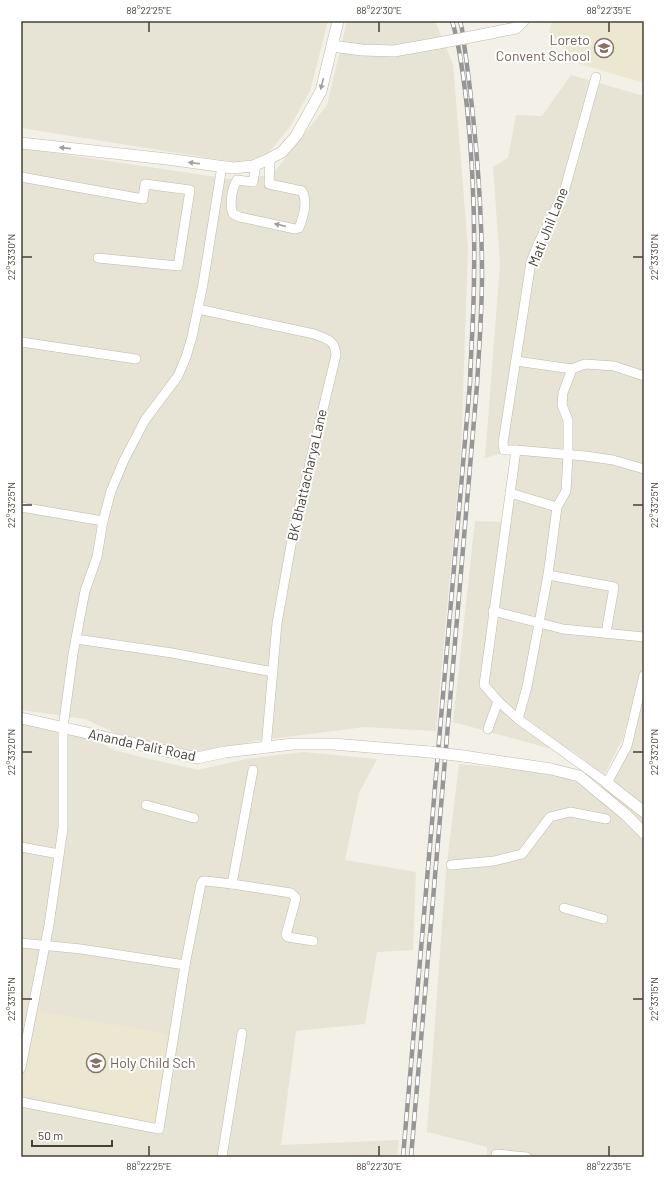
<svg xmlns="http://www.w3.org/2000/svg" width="665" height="1178" font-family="Barlow,sans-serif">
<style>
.residential{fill:#e7e3d5}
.education{fill:#ece7d1}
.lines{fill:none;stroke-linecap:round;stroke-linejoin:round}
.minor-casing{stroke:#beb9aa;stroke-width:10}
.tertiary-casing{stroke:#beb9aa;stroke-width:12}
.minor{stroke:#fff;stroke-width:9}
.tertiary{stroke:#fff;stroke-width:11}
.rail-casing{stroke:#969696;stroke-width:4.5}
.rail{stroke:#fff;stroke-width:3;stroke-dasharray:9;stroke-linecap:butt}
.tertiary-bridge-casing{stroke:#beb9aa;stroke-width:12;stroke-linecap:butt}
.tertiary-bridge{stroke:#fff;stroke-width:11}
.oneway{fill:#a2a09a}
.ticks{fill:none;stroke:#464136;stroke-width:1.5}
.labels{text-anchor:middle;stroke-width:4;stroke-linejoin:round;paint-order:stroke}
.education-label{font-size:14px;fill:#785e54;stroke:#fff;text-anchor:end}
.street-label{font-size:14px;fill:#464136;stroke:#fff}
.neatline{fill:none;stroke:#464136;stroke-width:1.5}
.ticks-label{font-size:10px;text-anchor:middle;fill:#464136}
</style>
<rect width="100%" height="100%" fill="#f3f0e7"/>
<g class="residential">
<polygon points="21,21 328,21 310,91 290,127 269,152 251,160 234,162 21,128"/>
<polygon points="347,21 435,21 453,64 468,248 461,452 436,731 365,727 255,741 193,756 124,737 85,719 21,710 21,148 230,179 272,175 327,105"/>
<polygon points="571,75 644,96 644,464 580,453 511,450 485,458 500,264 493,167 508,158 516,115 542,116"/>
<polygon points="517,451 613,463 644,471 644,661 623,738 604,776 572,750 548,748 453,722 475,521 506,522"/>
<polygon points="644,678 644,807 608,782 628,738"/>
<polygon points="21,722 85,731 111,749 141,757 198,770 246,759 303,752 377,759 359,793 345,860 416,872 413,950 377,952 365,1024 296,1031 281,1145 399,1140 397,1157 21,1157"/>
<polygon points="459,764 540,772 602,786 644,818 644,1157 487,1157 487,1147 427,1132 446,871"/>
</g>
<g class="education">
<polygon points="552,21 644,21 644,83 580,64 549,32"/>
<polygon points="38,1011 168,1034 155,1123 21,1094"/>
</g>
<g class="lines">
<defs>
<g id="minor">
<polyline points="596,77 564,192 539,242 531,262 503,443 504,450 516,450 585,456 613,460 644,469"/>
<path d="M256,165L253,182L237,180C232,188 229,205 233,214L240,217L295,229L299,228C303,218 308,201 302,191L269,184L270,159"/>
<polyline points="21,177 143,199 145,184 190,190 178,266 98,258"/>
<path d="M198,309L314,334C327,339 335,340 336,355L293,534L277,623L266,748"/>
<polyline points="21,342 136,359"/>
<polyline points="516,361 572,369 585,364 614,366 644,376"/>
<polyline points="510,493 557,507"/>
<polyline points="21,507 103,521"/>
<polyline points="548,575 614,587 606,633"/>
<polyline points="493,611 563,629 644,637"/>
<polyline points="76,639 172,653 273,672"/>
<polyline points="498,701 518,719 607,783 627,746 644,675"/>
<polyline points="518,719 527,687 548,575 557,507 566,491 568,455 568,420 562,405 563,393 572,369"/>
<polyline points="488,729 498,701 484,685 516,450"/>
<polyline points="146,805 194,818"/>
<polyline points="21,847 59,854"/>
<polyline points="451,865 494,861 522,854 550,817 570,812 606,819"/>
<polyline points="232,884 291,893 296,898 286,935 288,937 313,941"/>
<polyline points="564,908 603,919"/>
<polyline points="21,943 81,949 185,965 159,1129 21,1102"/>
<polyline points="185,965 201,884 203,881 206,881 232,884 253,770"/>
<polyline points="21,1068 49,925 63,828 63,728 73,654 85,591 97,557 103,521 111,491 124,460 145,420 178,376 186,357 192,337 203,284 222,166"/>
<polyline points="222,1157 242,1033"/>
<polyline points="496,1157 496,1154 527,1157"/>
</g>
<g id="tertiary">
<polyline points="491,33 516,28 523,21"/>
<polyline points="332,46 362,50 394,51 439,43"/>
<polyline points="21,143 167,159 233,168 253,166 267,160 282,152 296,136 321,91 338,21"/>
<polyline points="21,718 197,758 225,752 293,744 333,744 430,752"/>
<polyline points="463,756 551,769 579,776 625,814 644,833"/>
<polyline points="607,783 644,812"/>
</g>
</defs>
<use href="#minor" class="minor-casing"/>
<use href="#tertiary" class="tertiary-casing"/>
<use href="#minor" class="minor"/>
<use href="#tertiary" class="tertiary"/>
<defs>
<g id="rail">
<path d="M403,1157L470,383C471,348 474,312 474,277C475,220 473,164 467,107C464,81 460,45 452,21"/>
<path d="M411,1157L477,385C479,349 482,312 482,276C482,193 474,111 462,29L460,21"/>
</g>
</defs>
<use href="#rail" class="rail-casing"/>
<use href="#rail" class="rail"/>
<defs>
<g id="tertiary-bridge">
<polyline points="439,43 491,33"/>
<polyline points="430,752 463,756"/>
</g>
</defs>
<use href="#tertiary-bridge" class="tertiary-bridge-casing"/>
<use href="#tertiary-bridge" class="tertiary-bridge"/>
</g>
<defs><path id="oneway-solid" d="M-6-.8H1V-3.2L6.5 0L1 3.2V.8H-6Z"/></defs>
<g class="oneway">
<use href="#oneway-solid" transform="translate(322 84) rotate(104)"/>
<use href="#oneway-solid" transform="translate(65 148) rotate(-174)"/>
<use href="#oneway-solid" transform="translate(194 163) rotate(-173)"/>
<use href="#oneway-solid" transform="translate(280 225) rotate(-167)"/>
</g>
<path class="ticks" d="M149,22V32M379,22V32M609,22V32M22,257H32M633,257H643M22,505H32M633,505H643M22,752H32M633,752H643M22,999H32M633,999H643M149,1146V1156M379,1146V1156M609,1146V1156"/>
<defs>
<symbol id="school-ring" viewBox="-11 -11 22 22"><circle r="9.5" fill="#fff" stroke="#8d6e63" stroke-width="1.5"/><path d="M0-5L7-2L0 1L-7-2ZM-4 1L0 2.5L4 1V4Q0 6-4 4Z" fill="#8d6e63"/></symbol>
</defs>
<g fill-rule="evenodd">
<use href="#school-ring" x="593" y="37" width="22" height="22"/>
<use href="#school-ring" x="85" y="1052" width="22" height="22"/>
</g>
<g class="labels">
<g class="education-label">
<text x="590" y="45">Loreto<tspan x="590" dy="16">Convent School</tspan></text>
<text x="110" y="1068" text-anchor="start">Holy Child Sch</text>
</g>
<g class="street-label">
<text transform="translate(548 227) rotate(-68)" y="5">Mati Jhil Lane</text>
<text transform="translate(307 475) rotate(-77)" y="5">BK Bhattacharya Lane</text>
<text transform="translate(142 745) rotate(12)" y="5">Ananda Palit Road</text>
</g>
</g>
<rect width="665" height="1178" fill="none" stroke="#ffffff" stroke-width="44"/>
<path d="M32 1140v6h80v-6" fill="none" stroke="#464136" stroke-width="2"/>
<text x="38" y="1140" font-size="12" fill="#464136" stroke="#ffffff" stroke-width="3" paint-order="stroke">50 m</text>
<rect x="22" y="22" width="621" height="1134" class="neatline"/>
<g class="ticks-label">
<text x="149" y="14">88°22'25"E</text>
<text x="379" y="14">88°22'30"E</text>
<text x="609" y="14">88°22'35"E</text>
<text transform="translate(11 257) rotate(-90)" y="4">22°33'30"N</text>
<text transform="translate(654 257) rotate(-90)" y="4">22°33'30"N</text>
<text transform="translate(11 505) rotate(-90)" y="4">22°33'25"N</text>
<text transform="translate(654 505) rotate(-90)" y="4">22°33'25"N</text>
<text transform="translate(11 752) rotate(-90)" y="4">22°33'20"N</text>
<text transform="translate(654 752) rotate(-90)" y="4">22°33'20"N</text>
<text transform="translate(11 999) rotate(-90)" y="4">22°33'15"N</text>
<text transform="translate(654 999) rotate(-90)" y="4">22°33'15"N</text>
<text x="149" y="1170">88°22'25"E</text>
<text x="379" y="1170">88°22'30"E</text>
<text x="609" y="1170">88°22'35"E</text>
</g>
</svg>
